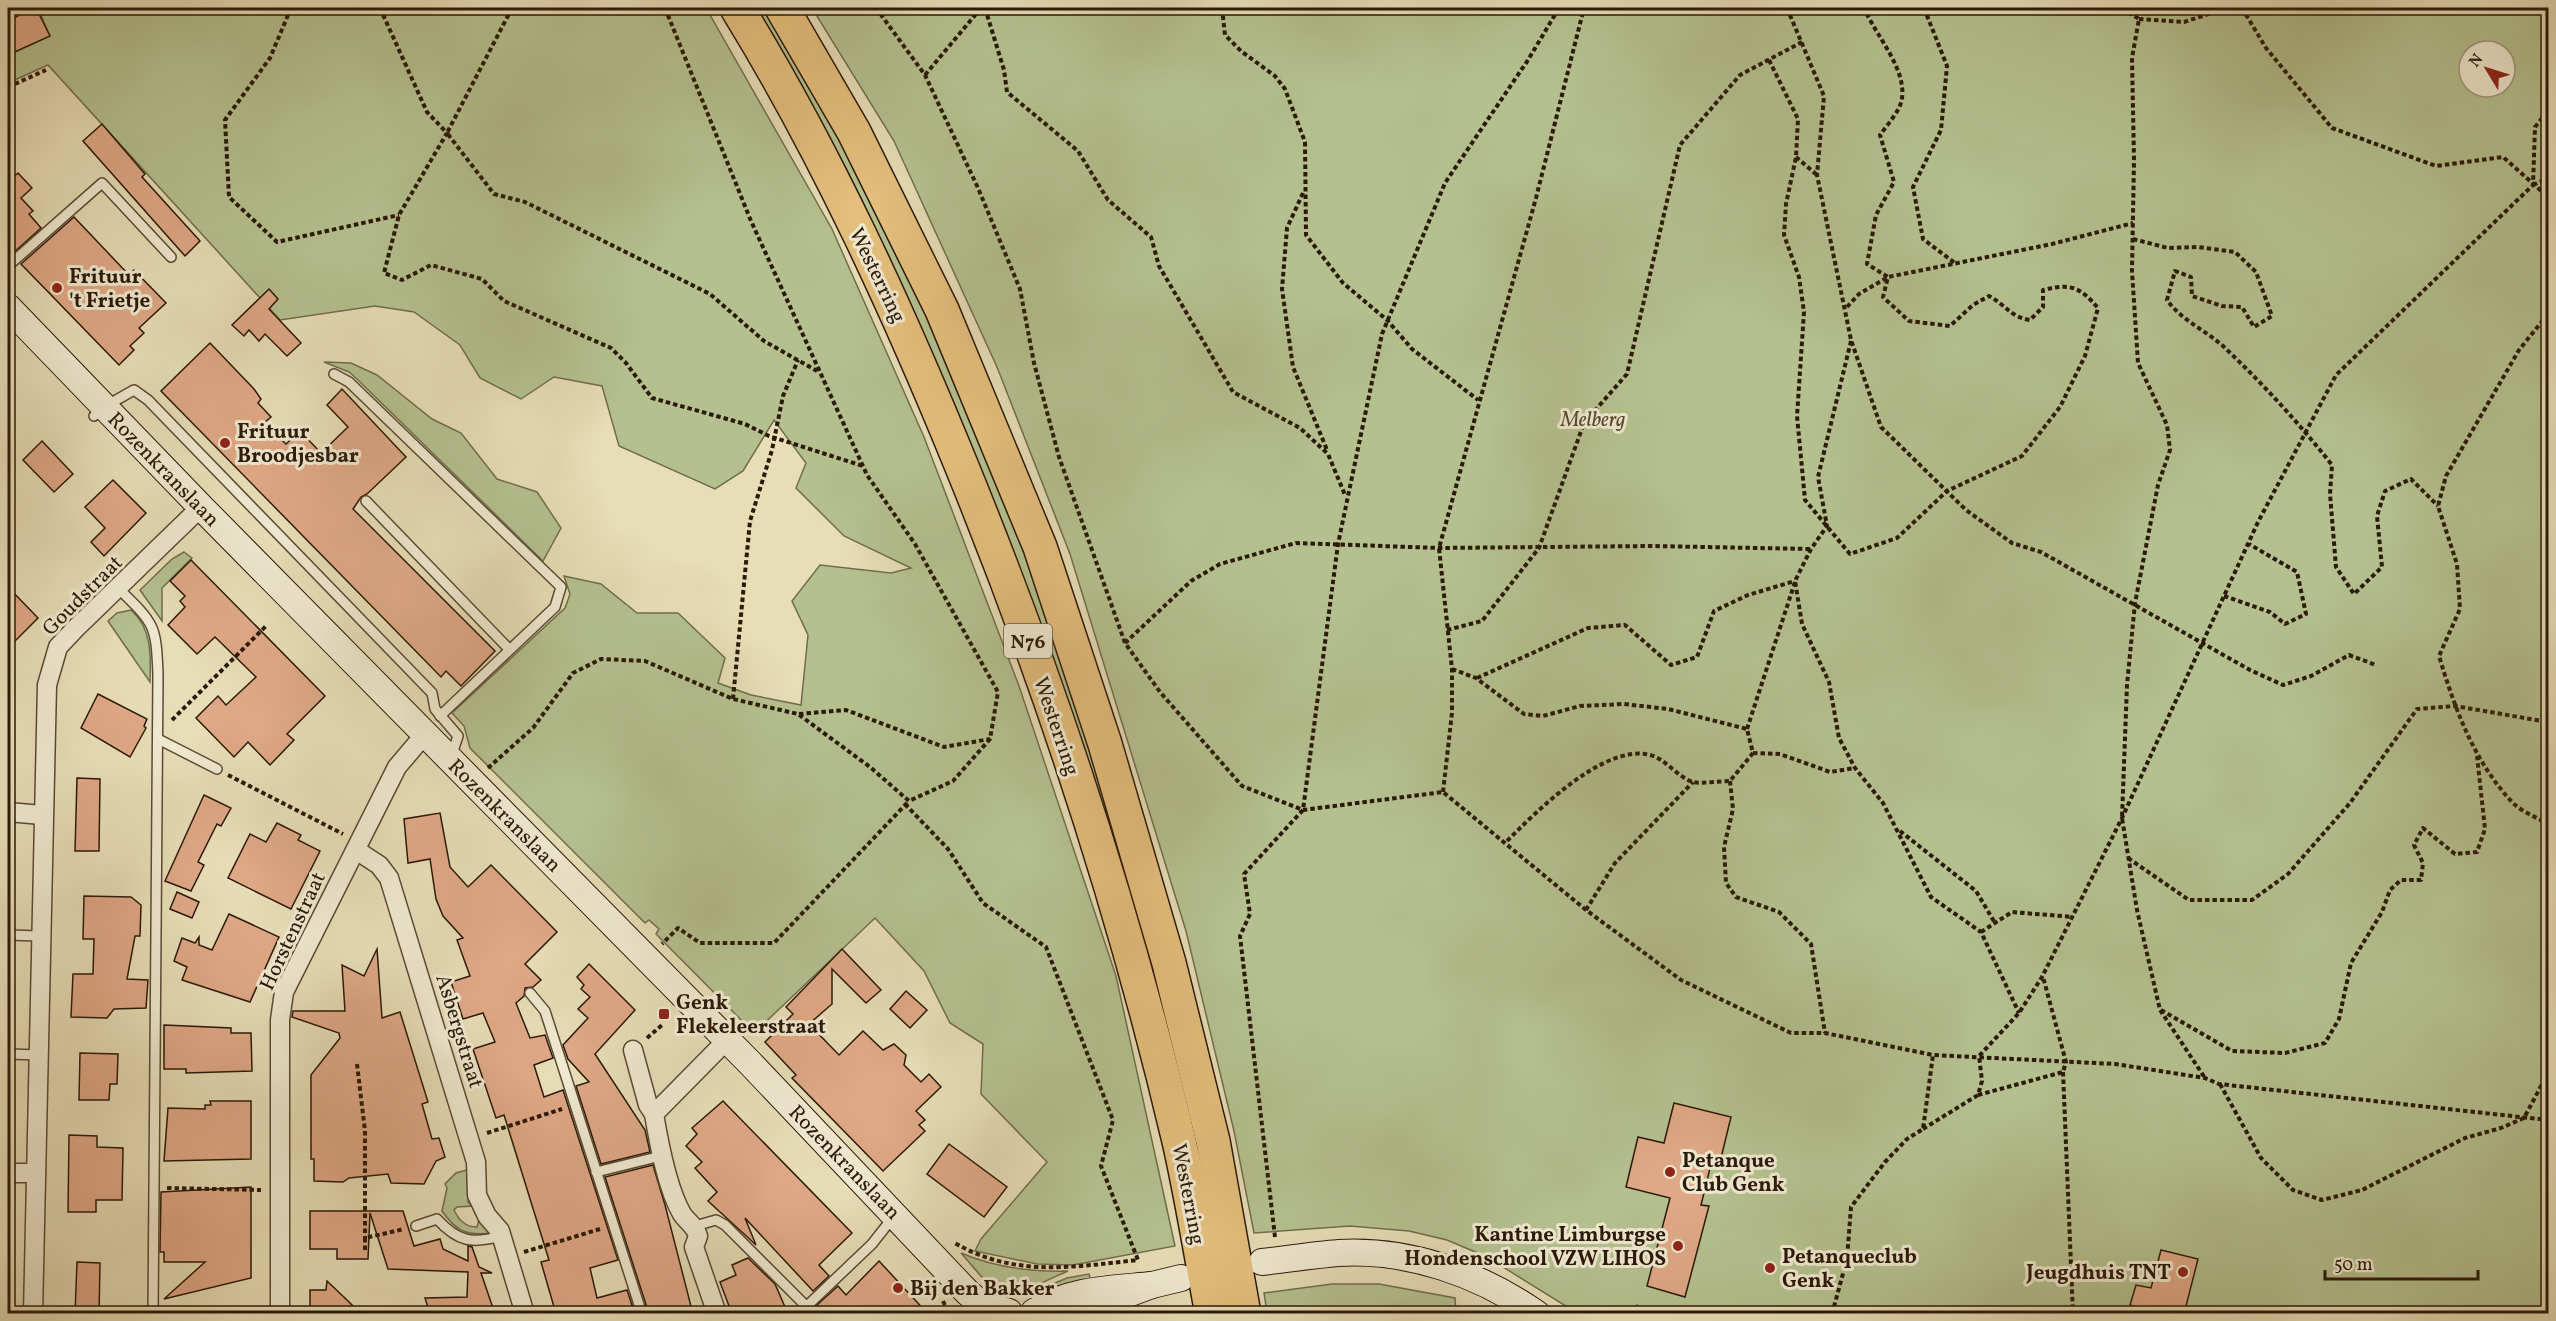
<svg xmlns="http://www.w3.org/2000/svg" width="2556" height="1321" font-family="Vollkorn,serif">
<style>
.green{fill:#b4c18f;stroke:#706d4c;stroke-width:1.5;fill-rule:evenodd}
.building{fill:#dfa886;stroke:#2b1909;stroke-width:1.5}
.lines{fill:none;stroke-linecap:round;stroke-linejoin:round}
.lane-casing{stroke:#5a4a34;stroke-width:12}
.street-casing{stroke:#5a4a34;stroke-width:21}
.secondary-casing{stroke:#2b1909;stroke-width:28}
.highway-casing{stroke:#2b1909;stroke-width:36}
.path{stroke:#2b1909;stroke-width:4;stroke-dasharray:4.5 3;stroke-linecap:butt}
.lane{stroke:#efe9d0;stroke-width:9}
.street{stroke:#efe9d0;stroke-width:18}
.secondary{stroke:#efe9d0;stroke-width:26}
.highway{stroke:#e4be7b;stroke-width:33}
.poi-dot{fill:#8f2418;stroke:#efe9d0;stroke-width:2}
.labels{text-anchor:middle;stroke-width:6;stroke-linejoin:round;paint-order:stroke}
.shield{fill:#efe9d0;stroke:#665745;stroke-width:1.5}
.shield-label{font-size:20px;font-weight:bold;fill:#2b1909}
.street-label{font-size:21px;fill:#2b1909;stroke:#efe9d0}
.poi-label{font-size:21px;font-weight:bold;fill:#2b1909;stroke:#efe9d0;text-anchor:start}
.park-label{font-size:21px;font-style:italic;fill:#544b31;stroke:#efe9d0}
</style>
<rect width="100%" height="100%" fill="#e7ddb6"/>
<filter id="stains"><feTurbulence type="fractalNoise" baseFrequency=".00333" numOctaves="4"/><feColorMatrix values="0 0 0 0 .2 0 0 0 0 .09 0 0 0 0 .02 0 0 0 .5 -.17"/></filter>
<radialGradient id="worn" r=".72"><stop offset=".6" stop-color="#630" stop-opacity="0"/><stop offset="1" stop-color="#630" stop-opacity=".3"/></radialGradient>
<g class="green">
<polygon points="38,8 706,8 832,229 924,437 1019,686 1116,976 1175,1246 1073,1265 1037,1264 975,1251 981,1239 1047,1162 981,1094 983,1044 950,1023 924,971 875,918 754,1033 656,934 659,929 649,920 645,923 470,748 464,726 452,713 565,608 570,594 564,576 601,584 637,613 678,613 725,658 718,683 751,695 801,705 808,635 792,601 820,565 891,573 911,568 844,536 796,488 806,463 774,420 743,471 715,489 619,446 602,386 554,377 521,399 480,378 460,345 414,312 375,306 280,320 48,65 8,83 8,55 50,36"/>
<polygon points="750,8 769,8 830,116 944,346 1063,650 1172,1023 1219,1241 1088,766"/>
<path d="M812,8H2548V1313H1635L1637,1304L1634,1313H1577L1487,1257L1447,1240L1409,1231L1350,1226L1254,1233L1234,1131L1186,931L1070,554L997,367L894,141ZM2469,51H2505V87H2469Z"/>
<polygon points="324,362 351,363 377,375 432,419 461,433 497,479 537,492 561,528 543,561 358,380 349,372"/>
<polygon points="184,552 192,558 162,588 162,621 140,590 172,559"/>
<path d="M131,610C152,628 151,656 150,682L108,621L117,613Z"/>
<path d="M470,1169L468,1202L472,1206L457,1207L454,1210C459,1220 465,1227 477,1227L480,1216L491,1233C466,1236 456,1231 442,1211L447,1188L445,1184L456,1173Z"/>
<path d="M961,1253C996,1268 1031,1272 1068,1271C1053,1277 1012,1300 997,1291C984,1282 972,1265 961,1253Z"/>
<polygon points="1089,1274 1091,1283 1043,1297 1031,1293 1067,1278"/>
<polygon points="1332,1284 1379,1284 1455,1298 1456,1313 1267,1313 1264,1293"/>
</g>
<g class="building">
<polygon points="15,8 36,8 50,36 8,55 8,21 18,16"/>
<polygon points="102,124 145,174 142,177 200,241 185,256 83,141"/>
<polygon points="18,173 32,188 21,198 33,211 29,214 41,228 12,254 8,250 8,182"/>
<polygon points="74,217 129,275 134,270 166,303 139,328 144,333 130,346 134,350 119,365 21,264"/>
<polygon points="269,289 278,299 269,309 301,343 287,356 265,334 259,341 249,330 244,336 232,325"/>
<polygon points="210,343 254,389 261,399 258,403 271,417 264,423 286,444 300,431 321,453 348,427 327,405 342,389 406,457 367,494 361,497 353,509 495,651 461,686 446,671 441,677 161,391"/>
<polygon points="42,441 73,474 54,492 23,460"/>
<polygon points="113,480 146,513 104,556 91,542 105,528 85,507"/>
<polygon points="191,560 325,696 287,734 294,740 270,765 248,742 234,757 196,718 218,696 226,705 256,677 215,637 197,654 168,625 185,607 180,601 185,596 170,581"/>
<polygon points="8,587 38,618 8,648"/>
<polygon points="98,694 147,719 144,726 146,728 130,757 81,728"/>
<polygon points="77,778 100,779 99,851 75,851"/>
<polygon points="204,795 231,808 221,826 217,824 198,862 204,865 191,891 165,881"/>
<polygon points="440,813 450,867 468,887 491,865 557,932 525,964 541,980 533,987 525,988 524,996 516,1003 530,1038 545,1035 553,1058 534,1065 544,1097 563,1090 618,1260 590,1268 597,1298 627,1290 635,1314 556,1314 541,1262 549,1260 504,1115 496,1118 473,1049 495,1042 483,1013 463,1019 451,982 470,976 457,940 463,938 443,916 436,899 430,859 408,863 404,819"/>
<polygon points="277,823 301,835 298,840 320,851 291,909 228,878 250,834 266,842"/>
<polygon points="177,892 199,902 192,918 170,909"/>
<polygon points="84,896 131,897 141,905 140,936 135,936 127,979 148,980 146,1008 114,1009 107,1018 71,1017 73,974 93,974 94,939 83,939"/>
<polygon points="229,914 279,937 250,1002 182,980 187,967 174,961 182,938 195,943 199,937 199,945 212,950"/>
<polygon points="377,949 382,1018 400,1012 428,1102 422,1104 432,1139 439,1138 445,1157 436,1161 424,1184 391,1183 388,1174 349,1178 343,1182 314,1181 314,1159 311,1159 311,1075 340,1038 339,1033 292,1017 293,1011 345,1011 342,965 364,976"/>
<polygon points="842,949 881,990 866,1003 832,969 832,1004 809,1024 839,1055 863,1031 883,1050 894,1044 906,1055 904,1065 921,1082 929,1074 941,1087 916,1111 925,1120 919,1125 925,1131 883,1171 792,1078 796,1075 765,1042 793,1014 786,1007"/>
<polygon points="589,964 635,1010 595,1054 645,1130 650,1152 601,1164 576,1086 589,1082 568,1059 563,1045 588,1018 578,1009 590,997 581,989 584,985 577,977"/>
<polygon points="906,991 927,1010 910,1028 890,1009"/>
<polygon points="164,1025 231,1028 231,1033 251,1033 252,1071 186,1073 186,1069 164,1069"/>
<polygon points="80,1053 118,1054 117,1084 110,1084 109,1100 79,1100"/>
<polygon points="210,1101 251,1101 251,1159 164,1161 168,1108 205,1109 205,1105 211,1105"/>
<polygon points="723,1101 852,1233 819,1265 829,1276 813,1291 745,1218 756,1245 708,1201 717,1192 695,1168 702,1162 686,1146 697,1134 692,1128"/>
<polygon points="1674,1103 1731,1117 1721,1158 1713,1156 1701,1205 1709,1206 1685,1297 1647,1286 1670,1198 1626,1187 1638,1137 1664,1143"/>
<polygon points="69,1135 97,1136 97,1147 123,1148 122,1200 96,1200 96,1212 68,1212"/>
<polygon points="949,1144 1007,1187 984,1217 927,1174"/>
<polygon points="653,1165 665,1205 693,1314 649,1314 605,1177"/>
<polygon points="251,1187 251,1278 164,1299 205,1262 164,1262 164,1252 160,1252 161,1192"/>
<polygon points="310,1211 403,1211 414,1246 440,1239 443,1249 468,1261 468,1246 472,1247 479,1267 492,1273 481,1273 495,1314 430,1314 425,1298 467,1297 468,1272 388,1269 370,1213 368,1259 337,1259 337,1249 310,1249"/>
<polygon points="2161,1250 2198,1259 2184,1314 2162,1314 2130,1305 2136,1285 2151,1288"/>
<polygon points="748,1258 775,1284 788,1314 732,1314 720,1282 736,1275 732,1265"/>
<polygon points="879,1261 928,1314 826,1314 817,1305 838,1286 846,1295"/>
<polygon points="77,1262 100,1263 99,1314 75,1314"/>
<polygon points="327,1281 347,1300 361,1314 310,1314 310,1290 326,1290"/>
</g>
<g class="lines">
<defs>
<g id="lane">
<polyline points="8,266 102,183 171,257"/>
<polyline points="334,374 349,382 561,587 555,607 440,716"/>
<polyline points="94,416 104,407 134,390 148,400 432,693 435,709 458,736 451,757"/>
<polyline points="366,501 509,649"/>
<path d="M119,589C155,624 156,625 158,674L153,1314"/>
<polyline points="158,739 217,769"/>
<polyline points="8,935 40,936"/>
<polyline points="530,993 545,1011 642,1314"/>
<polyline points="8,1054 40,1055"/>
<polyline points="596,1172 661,1156"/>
<path d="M416,1226L437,1219C458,1242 472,1244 501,1236"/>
<polyline points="695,1226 716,1220 725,1225 814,1314"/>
<polyline points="807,1306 872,1244 887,1225"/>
</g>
<g id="street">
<polyline points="8,812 42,815"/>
<polyline points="356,850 379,865 389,878 476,1162 477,1195 487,1216 500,1231 525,1314"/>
<polyline points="633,1050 648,1105 654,1114"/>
<polyline points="8,1173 36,1173"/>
<polyline points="33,1314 47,685 58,647 76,628 201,507"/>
<polyline points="280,1314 280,1020 284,992 397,767 425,734"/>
<path d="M717,1314L694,1247L698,1236C695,1225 688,1223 682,1214C667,1188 659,1144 654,1114L727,1040"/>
</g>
<g id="secondary">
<polyline points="8,307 201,507 750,1063 968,1293 979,1302 1009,1312"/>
<path d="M1262,1262C1288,1259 1314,1255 1339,1253C1409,1249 1480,1274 1537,1314"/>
<path d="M1034,1312C1070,1289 1111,1289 1152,1285"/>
<polyline points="1074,1314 1152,1285 1181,1278"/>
</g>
<g id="highway">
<path d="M737,8C826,153 898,310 962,467C1051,685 1125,912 1179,1141C1192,1198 1201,1256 1212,1314"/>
<polyline points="782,8 854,132 942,310 1040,547 1105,744 1169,963 1213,1141 1244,1314"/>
</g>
</defs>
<use href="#lane" class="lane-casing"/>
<use href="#street" class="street-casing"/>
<use href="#secondary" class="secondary-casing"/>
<use href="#highway" class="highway-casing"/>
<g class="path">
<polyline points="291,8 270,58 225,120 229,197 277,242 399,215"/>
<polyline points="380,8 427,112 447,133 399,215 384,273 402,280 431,265 482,279 504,301 611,348 626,363 652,398 745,424 769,436 863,466"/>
<polyline points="512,8 447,133 494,194 525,202 710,294 764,341 817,371"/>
<polyline points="665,8 751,221 867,475 915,544 998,692 990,739 953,781 909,801"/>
<polyline points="876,8 925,75 978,188 1020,289 1034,363 1059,457 1125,643 1160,692 1242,786 1303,810 1443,792 1586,910 1681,980 1791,1033 1825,1033 1933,1055 2115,1064 2205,1078 2219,1084 2548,1120"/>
<polyline points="985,8 1004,70 1007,92 1078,151 1108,200 1151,237 1159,266 1233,392 1300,428 1328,454 1345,495"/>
<polyline points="1222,8 1225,35 1241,51 1275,76 1285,89 1305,142 1306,235 1343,283 1387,320 1412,349 1478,400"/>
<polyline points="1787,8 1824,96 1817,175 1851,340 1881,427 1966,510 2012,543 2041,552 2250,670 2283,685 2311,676 2349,655 2376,665"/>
<polyline points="1924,8 1947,66 1941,130 1913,187 1923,239 1955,263"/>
<polyline points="2122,8 2139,19 2132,58 2134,160 2132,271 2138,363 2167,425 2170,450 2158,485 2135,603 2127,685 2122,818 2137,910 2160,1010 2205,1078"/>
<polyline points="2242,8 2266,48 2332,128 2436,166 2503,157 2548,197"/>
<polyline points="2139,19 2184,22 2227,8"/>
<path d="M1769,60L1798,119L1796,157L1786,204L1784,235L1799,277L1804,312L1797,416L1805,500L1850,554L1897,538L1947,491L2022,456L2060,407L2085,356L2098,308C2080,287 2071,283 2043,290V307L2030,320C2010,317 2006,305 1989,296L1973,305L1950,326L1909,321L1883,297L1888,277L1867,264L1876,215L1894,182L1880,135C1887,125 1901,110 1902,98C1906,69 1878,38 1866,12L1873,8"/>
<polyline points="925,75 981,8"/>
<polyline points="8,87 46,70"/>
<polyline points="1796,157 1817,175"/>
<polyline points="2533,185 2548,178"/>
<polyline points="1303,193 1287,228 1282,289 1293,367 1327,450"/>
<path d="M2133,239L2168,248L2198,247L2235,252L2256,272L2272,316L2254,327L2242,307L2222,306L2192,296L2191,277L2175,271L2167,300C2181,320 2205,330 2223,346C2262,383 2299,423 2332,465L2330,494L2336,567L2354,594L2382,567L2377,516L2385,491L2411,479L2438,506"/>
<polyline points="1847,307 1859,294 1888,277 2052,244 2133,223"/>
<path d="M2548,314L2519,350L2446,476L2438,506L2457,564L2460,609L2439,656C2455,709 2474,762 2513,803C2522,812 2538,818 2548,824"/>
<polyline points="1851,341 1818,477 1827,526 1811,549 1795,581 1802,624 1829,682 1839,738 1855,768 1883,803 1931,897 1981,932 2019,1013"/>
<polyline points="2224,596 2270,612 2285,624 2306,614 2297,572 2249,544"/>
<polyline points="1447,630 1482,621 1539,548 1584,423 1627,374 1680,145 1740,75 1802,42"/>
<polyline points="1125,643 1191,581 1220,564 1296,543 1439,548 1651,546 1811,549"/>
<path d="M1452,669L1476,678L1524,714L1543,716L1580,706L1624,704L1668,709L1747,729L1753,753L1730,781C1719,781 1703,784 1693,782C1677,777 1666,759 1650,755C1604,743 1536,812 1506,842"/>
<polyline points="1477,678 1588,628 1625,625 1671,665 1697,657 1714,611 1748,595 1795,581"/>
<polyline points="733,699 750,521 772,450 783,396 798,360"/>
<polyline points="799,714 846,710 944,747 990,739"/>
<polyline points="172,720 267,625"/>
<polyline points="1747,729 1795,582"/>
<polyline points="1753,753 1780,754 1830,772 1855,768"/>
<polyline points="488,768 533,728 573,673 601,659 645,661 733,699 798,714 870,767 909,801 774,943 700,943 678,928 662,944"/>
<polyline points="228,775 343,834"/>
<polyline points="1730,781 1733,809 1724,847 1726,883 1736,897 1779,912 1811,944 1825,1033"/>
<polyline points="1443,792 1452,713 1452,669 1439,548 1536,198 1584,8"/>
<path d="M905,804L948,849L983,903L1046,947L1113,1120L1101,1166L1138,1260C1072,1267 1014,1278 953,1242"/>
<polyline points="1900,831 1976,891 1995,923"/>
<polyline points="2128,858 2189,900 2252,900 2288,874 2350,803 2417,709 2455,706 2548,722"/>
<polyline points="1586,910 1615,863 1693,782"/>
<polyline points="1981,932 2012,912 2073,917"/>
<polyline points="2161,1010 2232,1051 2285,1053 2325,1043 2339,1019 2351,963 2382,912 2390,890 2401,880 2421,880 2423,863 2414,845 2423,828 2455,854 2477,852 2485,829 2477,756"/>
<polyline points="647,1038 662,1025"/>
<polyline points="357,1064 365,1131 365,1238"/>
<polyline points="2063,1072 2073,1314"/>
<polyline points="2220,1084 2261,1158 2293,1190 2322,1200 2362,1190 2465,1138 2501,1128 2524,1118 2548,1073"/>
<polyline points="1978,1095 2063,1072 2066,1062 2043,977"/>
<polyline points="1923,1129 1978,1095 1982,1081 1979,1056 2019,1013 2042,977 2122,818 2258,522 2336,375 2533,185 2535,127 2548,111"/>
<polyline points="487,1133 562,1109"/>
<polyline points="167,1188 261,1190"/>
<polyline points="1275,1237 1240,936 1250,914 1244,874 1303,810 1338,544 1382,334 1445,183 1528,60 1559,8"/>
<polyline points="365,1250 365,1238 404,1229"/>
<polyline points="524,1252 600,1229"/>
<polyline points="943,1301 949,1314"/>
<polyline points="1832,1314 1847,1259 1851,1207 1885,1162 1907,1139 1923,1129 1933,1055"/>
</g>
<use href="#lane" class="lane"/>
<use href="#street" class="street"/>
<use href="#secondary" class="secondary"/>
<use href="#highway" class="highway"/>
</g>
<g class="poi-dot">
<circle cx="57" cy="288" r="6"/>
<circle cx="225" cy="443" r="6"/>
<rect x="658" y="1008" width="12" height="12" rx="3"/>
<circle cx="1670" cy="1172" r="6"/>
<circle cx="1678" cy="1246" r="6"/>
<circle cx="1770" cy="1268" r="6"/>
<circle cx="2183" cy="1272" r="6"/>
<circle cx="898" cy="1288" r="6"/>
</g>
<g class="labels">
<rect class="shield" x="1004" y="624" width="48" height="34" rx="4.5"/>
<g class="shield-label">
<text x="1028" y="648">N76</text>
</g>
<g class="street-label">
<text transform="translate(878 275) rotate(64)" y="7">Westerring</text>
<text transform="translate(164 469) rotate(46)" y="7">Rozenkranslaan</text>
<text transform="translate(82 595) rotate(-45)" y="7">Goudstraat</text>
<text transform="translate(1057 726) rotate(71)" y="7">Westerring</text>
<text transform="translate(505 815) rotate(45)" y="7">Rozenkranslaan</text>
<text transform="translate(292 931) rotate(-65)" y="7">Horstenstraat</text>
<text transform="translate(460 1031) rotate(73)" y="7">Asbergstraat</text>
<text transform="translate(845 1162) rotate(46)" y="7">Rozenkranslaan</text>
<text transform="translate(1189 1194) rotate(79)" y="7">Westerring</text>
</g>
<g class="poi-label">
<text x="69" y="283">Frituur<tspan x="69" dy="24">'t Frietje</tspan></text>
<text x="237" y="438">Frituur<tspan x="237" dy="24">Broodjesbar</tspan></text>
<text x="676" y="1009">Genk<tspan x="676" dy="24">Flekeleerstraat</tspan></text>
<text x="1682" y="1167">Petanque<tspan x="1682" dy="24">Club Genk</tspan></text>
<text x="1666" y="1241" text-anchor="end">Kantine Limburgse<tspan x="1666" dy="24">Hondenschool VZW LIHOS</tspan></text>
<text x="1782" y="1263">Petanqueclub<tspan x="1782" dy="24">Genk</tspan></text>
<text x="2171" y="1279" text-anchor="end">Jeugdhuis TNT</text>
<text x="910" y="1295">Bij den Bakker</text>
</g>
<g class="park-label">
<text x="1593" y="426">Melberg</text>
</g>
</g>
<rect width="2556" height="1321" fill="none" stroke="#e7ddb6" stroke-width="30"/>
<rect x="9" y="9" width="2538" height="1303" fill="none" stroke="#2b1909" stroke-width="3"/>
<rect x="15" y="15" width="2526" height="1291" fill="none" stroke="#2b1909" stroke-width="1.5"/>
<g transform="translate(2487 69) rotate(308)"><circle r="28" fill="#efe9d0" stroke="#a19680" stroke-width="1.5"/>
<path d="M0-4.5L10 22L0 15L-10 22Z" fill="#8f2418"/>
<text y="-9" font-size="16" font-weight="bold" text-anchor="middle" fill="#2b1909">N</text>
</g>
<path d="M2325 1270v9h153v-9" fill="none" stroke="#2b1909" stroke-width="3"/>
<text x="2334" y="1270" font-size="18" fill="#2b1909" stroke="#efe9d0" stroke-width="4.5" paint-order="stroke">50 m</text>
<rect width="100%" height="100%" filter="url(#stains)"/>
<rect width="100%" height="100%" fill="url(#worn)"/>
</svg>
